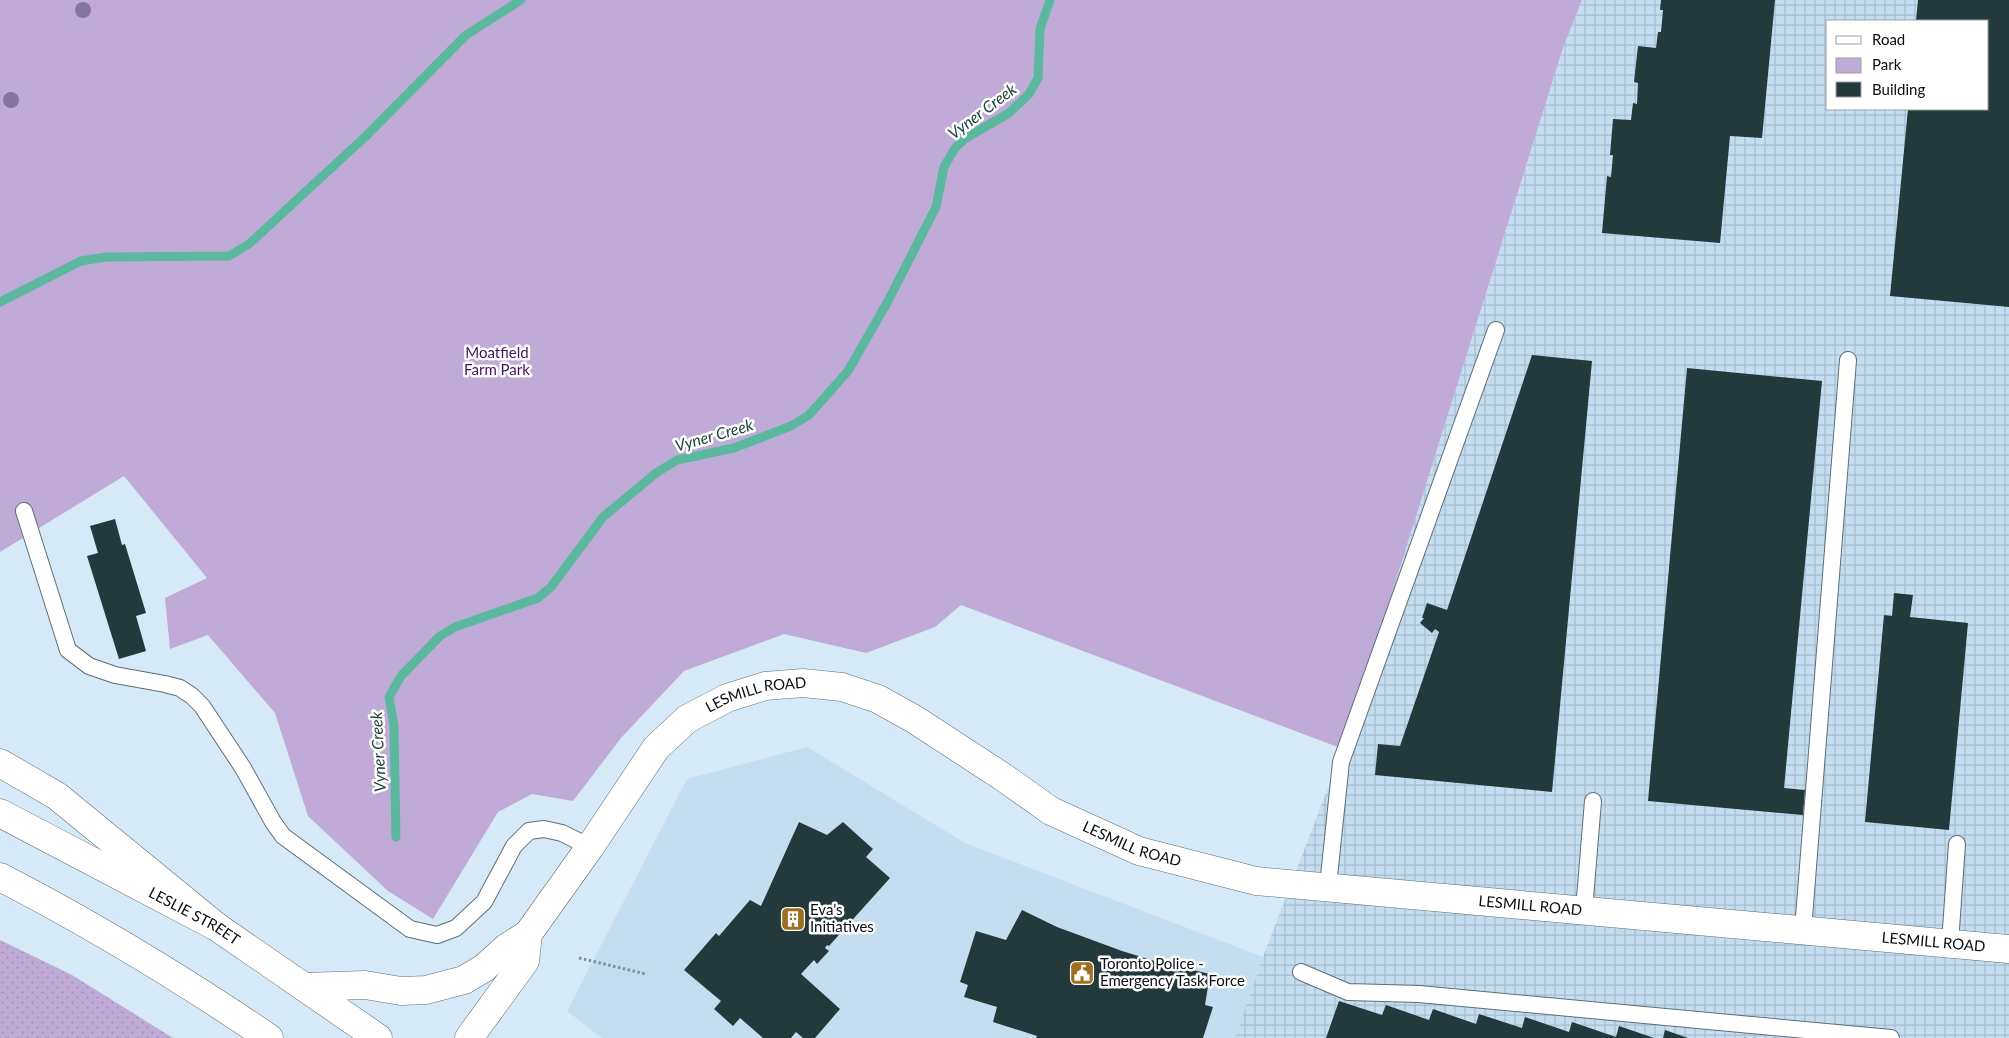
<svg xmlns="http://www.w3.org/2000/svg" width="2009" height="1038" font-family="Lato,sans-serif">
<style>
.built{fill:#c4def0}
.industrial{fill:url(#industrial-grid);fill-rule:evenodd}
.grass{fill:url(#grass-dots)}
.park{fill:#c0abd8}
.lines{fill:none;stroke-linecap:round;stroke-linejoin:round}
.stream{stroke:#5bb89f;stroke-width:9}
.building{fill:#23393c}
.service-casing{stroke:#5d6e7b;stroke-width:18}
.tertiary-casing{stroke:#5d6e7b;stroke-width:29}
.secondary-casing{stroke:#5d6e7b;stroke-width:29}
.motorway-casing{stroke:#5d6e7b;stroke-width:29}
.path{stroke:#818f99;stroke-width:3;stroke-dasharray:2.5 2.5;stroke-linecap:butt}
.service{stroke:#fff;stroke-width:16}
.tertiary{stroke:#fff;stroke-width:28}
.secondary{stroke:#fff;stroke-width:28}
.motorway{stroke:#fff;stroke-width:28}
.tree{fill:#8374a4}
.labels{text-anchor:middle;stroke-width:5;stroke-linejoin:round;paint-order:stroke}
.park-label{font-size:15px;fill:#401561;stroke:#fff}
.street-label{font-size:15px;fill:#080e13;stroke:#fff}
.poi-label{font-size:15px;fill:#080e13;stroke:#fff;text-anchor:start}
.water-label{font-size:16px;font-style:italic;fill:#1b453a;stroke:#fff}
</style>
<defs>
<pattern id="industrial-grid" width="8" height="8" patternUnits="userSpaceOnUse" patternTransform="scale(1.25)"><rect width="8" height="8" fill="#c4def0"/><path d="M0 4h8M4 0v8" fill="none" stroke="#a7bdcd"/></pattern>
<pattern id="grass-dots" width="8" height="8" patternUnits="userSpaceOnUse" patternTransform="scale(1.25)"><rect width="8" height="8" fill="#c0abd8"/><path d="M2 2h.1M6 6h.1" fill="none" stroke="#a492b8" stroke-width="1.8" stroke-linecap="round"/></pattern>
</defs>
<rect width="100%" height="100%" fill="#d5e9f7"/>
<polygon class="built" points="807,747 965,843 1263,957 1235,1038 602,1038 567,1011 687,779"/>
<path class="industrial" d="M1582,0H2009V1038H1235L1263,957L1343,749L1563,48ZM1828,21H1988V109H1828Z"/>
<polygon class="grass" points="0,940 72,975 173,1038 0,1038"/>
<polygon class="park" points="0,0 1582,0 1563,48 1343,749 961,605 935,627 866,653 784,634 684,671 621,738 573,801 532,794 498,812 433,919 388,891 308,816 275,713 208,635 170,649 165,598 207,578 124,476 0,552"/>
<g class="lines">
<g class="stream">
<polyline points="0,302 81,261 106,257 229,256 249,244 366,136 466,35 521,0"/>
<polyline points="396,837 394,726 389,697 401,676 440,636 455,627 538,598 551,587 603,517 656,473 677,460 734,448 791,426 809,415 848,371 888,301 936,207 944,167 955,148 966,138 1009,113 1029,94 1038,78 1040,29 1050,0"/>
</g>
</g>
<g class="building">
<polygon points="1661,0 1775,0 1762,138 1730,136 1720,243 1602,233 1607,176 1611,177 1613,155 1610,155 1613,119 1631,120 1633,103 1637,104 1638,83 1634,82 1638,46 1656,48 1658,32 1661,32 1663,10 1660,10"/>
<polygon points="1918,0 2009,0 2009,307 1890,296 1908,109 1988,109 1988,21 1916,21"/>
<polygon points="1532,355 1592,361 1552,792 1375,775 1378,744 1400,746 1439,632 1435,629 1432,633 1420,623 1424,618 1422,618 1427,603 1447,610"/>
<polygon points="1687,368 1822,381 1784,788 1805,790 1803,815 1648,801"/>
<polygon points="115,519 122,545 125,544 146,613 136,616 146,651 119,659 87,556 98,553 90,526"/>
<polygon points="1894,593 1913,595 1910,617 1968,623 1949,830 1865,822 1884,615 1892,616"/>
<polygon points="799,822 827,835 843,822 873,849 866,857 890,878 829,946 827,945 825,948 829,951 817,964 814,960 801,974 840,1009 815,1038 803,1038 796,1032 791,1038 763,1038 740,1018 733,1026 714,1009 721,1001 684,970 716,933 719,936 750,900 761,906"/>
<polygon points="1022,910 1057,927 1122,951 1158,962 1210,974 1205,1005 1213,1007 1203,1038 1036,1038 1037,1036 993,1022 997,1007 964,997 968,985 960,982 976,931 1006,940"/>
<polygon points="1339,1001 1382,1015 1386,1005 1429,1020 1433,1009 1476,1024 1479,1014 1522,1028 1525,1017 1569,1032 1572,1022 1616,1037 1619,1026 1654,1038 1326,1038"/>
<polygon points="1665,1030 1688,1038 1663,1038"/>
</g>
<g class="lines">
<defs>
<g id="service">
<polyline points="24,511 68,650 89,666 115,675 165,684 180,688 192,696 202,706 243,768 273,822 283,836 410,929 437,935 456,928 484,902 514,846 529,831 544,829 562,833 590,847"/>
<polyline points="1328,886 1341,762 1496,330"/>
<polyline points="1584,910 1593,801"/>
<polyline points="1803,930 1848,360"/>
<polyline points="1950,943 1957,844"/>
<polyline points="1301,972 1348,992 1419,994 1891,1038"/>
</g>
<g id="tertiary">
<polyline points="304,987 365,985 401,991 426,990 464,980 484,968 506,948 528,934"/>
<path id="s1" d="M469,1038L525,961L528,934L590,847L656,748L687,719L727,698L765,686L803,683L842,687L878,699L914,719L1003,777L1051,811L1139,851L1256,881L2009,949"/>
</g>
<g id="secondary">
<path id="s2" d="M0,813L217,927L378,1038"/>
<path d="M0,877C93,925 182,979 269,1038"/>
</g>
<polyline id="motorway" points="0,763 57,796 217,927"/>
</defs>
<use href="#service" class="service-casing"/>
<use href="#tertiary" class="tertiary-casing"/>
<use href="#secondary" class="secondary-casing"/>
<use href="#motorway" class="motorway-casing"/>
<polyline class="path" points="579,958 646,974"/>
<use href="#service" class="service"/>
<use href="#tertiary" class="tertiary"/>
<use href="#secondary" class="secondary"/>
<use href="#motorway" class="motorway"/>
</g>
<g class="tree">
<circle cx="83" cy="10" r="8"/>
<circle cx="11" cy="100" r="8"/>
</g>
<defs>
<symbol id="building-square" viewBox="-11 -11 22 22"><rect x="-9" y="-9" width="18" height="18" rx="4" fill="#9e6e21" stroke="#fff"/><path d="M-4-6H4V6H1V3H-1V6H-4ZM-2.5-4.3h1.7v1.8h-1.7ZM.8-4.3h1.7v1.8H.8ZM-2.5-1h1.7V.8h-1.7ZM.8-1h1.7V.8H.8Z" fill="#fff"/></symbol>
<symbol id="civic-square" viewBox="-11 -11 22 22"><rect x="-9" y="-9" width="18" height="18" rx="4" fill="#9e6e21" stroke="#fff"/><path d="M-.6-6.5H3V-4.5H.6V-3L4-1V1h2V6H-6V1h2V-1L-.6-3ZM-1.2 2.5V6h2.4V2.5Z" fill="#fff"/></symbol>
</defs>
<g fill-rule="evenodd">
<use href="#building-square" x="779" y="905" width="28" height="28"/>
<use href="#civic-square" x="1068" y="959" width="28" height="28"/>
</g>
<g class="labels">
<g class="park-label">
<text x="497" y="358">Moatfield<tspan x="497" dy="17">Farm Park</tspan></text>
</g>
<g class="street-label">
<text dy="5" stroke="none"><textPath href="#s1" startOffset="465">LESMILL ROAD</textPath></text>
<text dy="5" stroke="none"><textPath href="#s1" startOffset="885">LESMILL ROAD</textPath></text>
<text dy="5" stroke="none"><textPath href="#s1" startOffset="1290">LESMILL ROAD</textPath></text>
<text dy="5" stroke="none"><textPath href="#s2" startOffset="220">LESLIE STREET</textPath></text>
<text dy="5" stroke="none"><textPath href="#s1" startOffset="1695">LESMILL ROAD</textPath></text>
</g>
<g class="poi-label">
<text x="810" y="915">Eva's<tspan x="810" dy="17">Initiatives</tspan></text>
<text x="1100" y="969">Toronto Police -<tspan x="1100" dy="17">Emergency Task Force</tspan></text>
</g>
<g class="water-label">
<text transform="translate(982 111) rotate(-37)" y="6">Vyner Creek</text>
<text transform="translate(714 435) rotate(-16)" y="6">Vyner Creek</text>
<text transform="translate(378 752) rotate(-93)" y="6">Vyner Creek</text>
</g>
</g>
<rect x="1826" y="20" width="162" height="90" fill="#ffffff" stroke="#9c9fa1"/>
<rect x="1836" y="36" width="25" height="8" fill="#ffffff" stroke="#9c9fa1"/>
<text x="1872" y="45" font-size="15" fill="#080e13">Road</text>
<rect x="1836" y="58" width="25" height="15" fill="#c0abd8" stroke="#9c9fa1"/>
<text x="1872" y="70" font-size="15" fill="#080e13">Park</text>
<rect x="1836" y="82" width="25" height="15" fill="#23393c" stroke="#9c9fa1"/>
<text x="1872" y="95" font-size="15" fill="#080e13">Building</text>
</svg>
